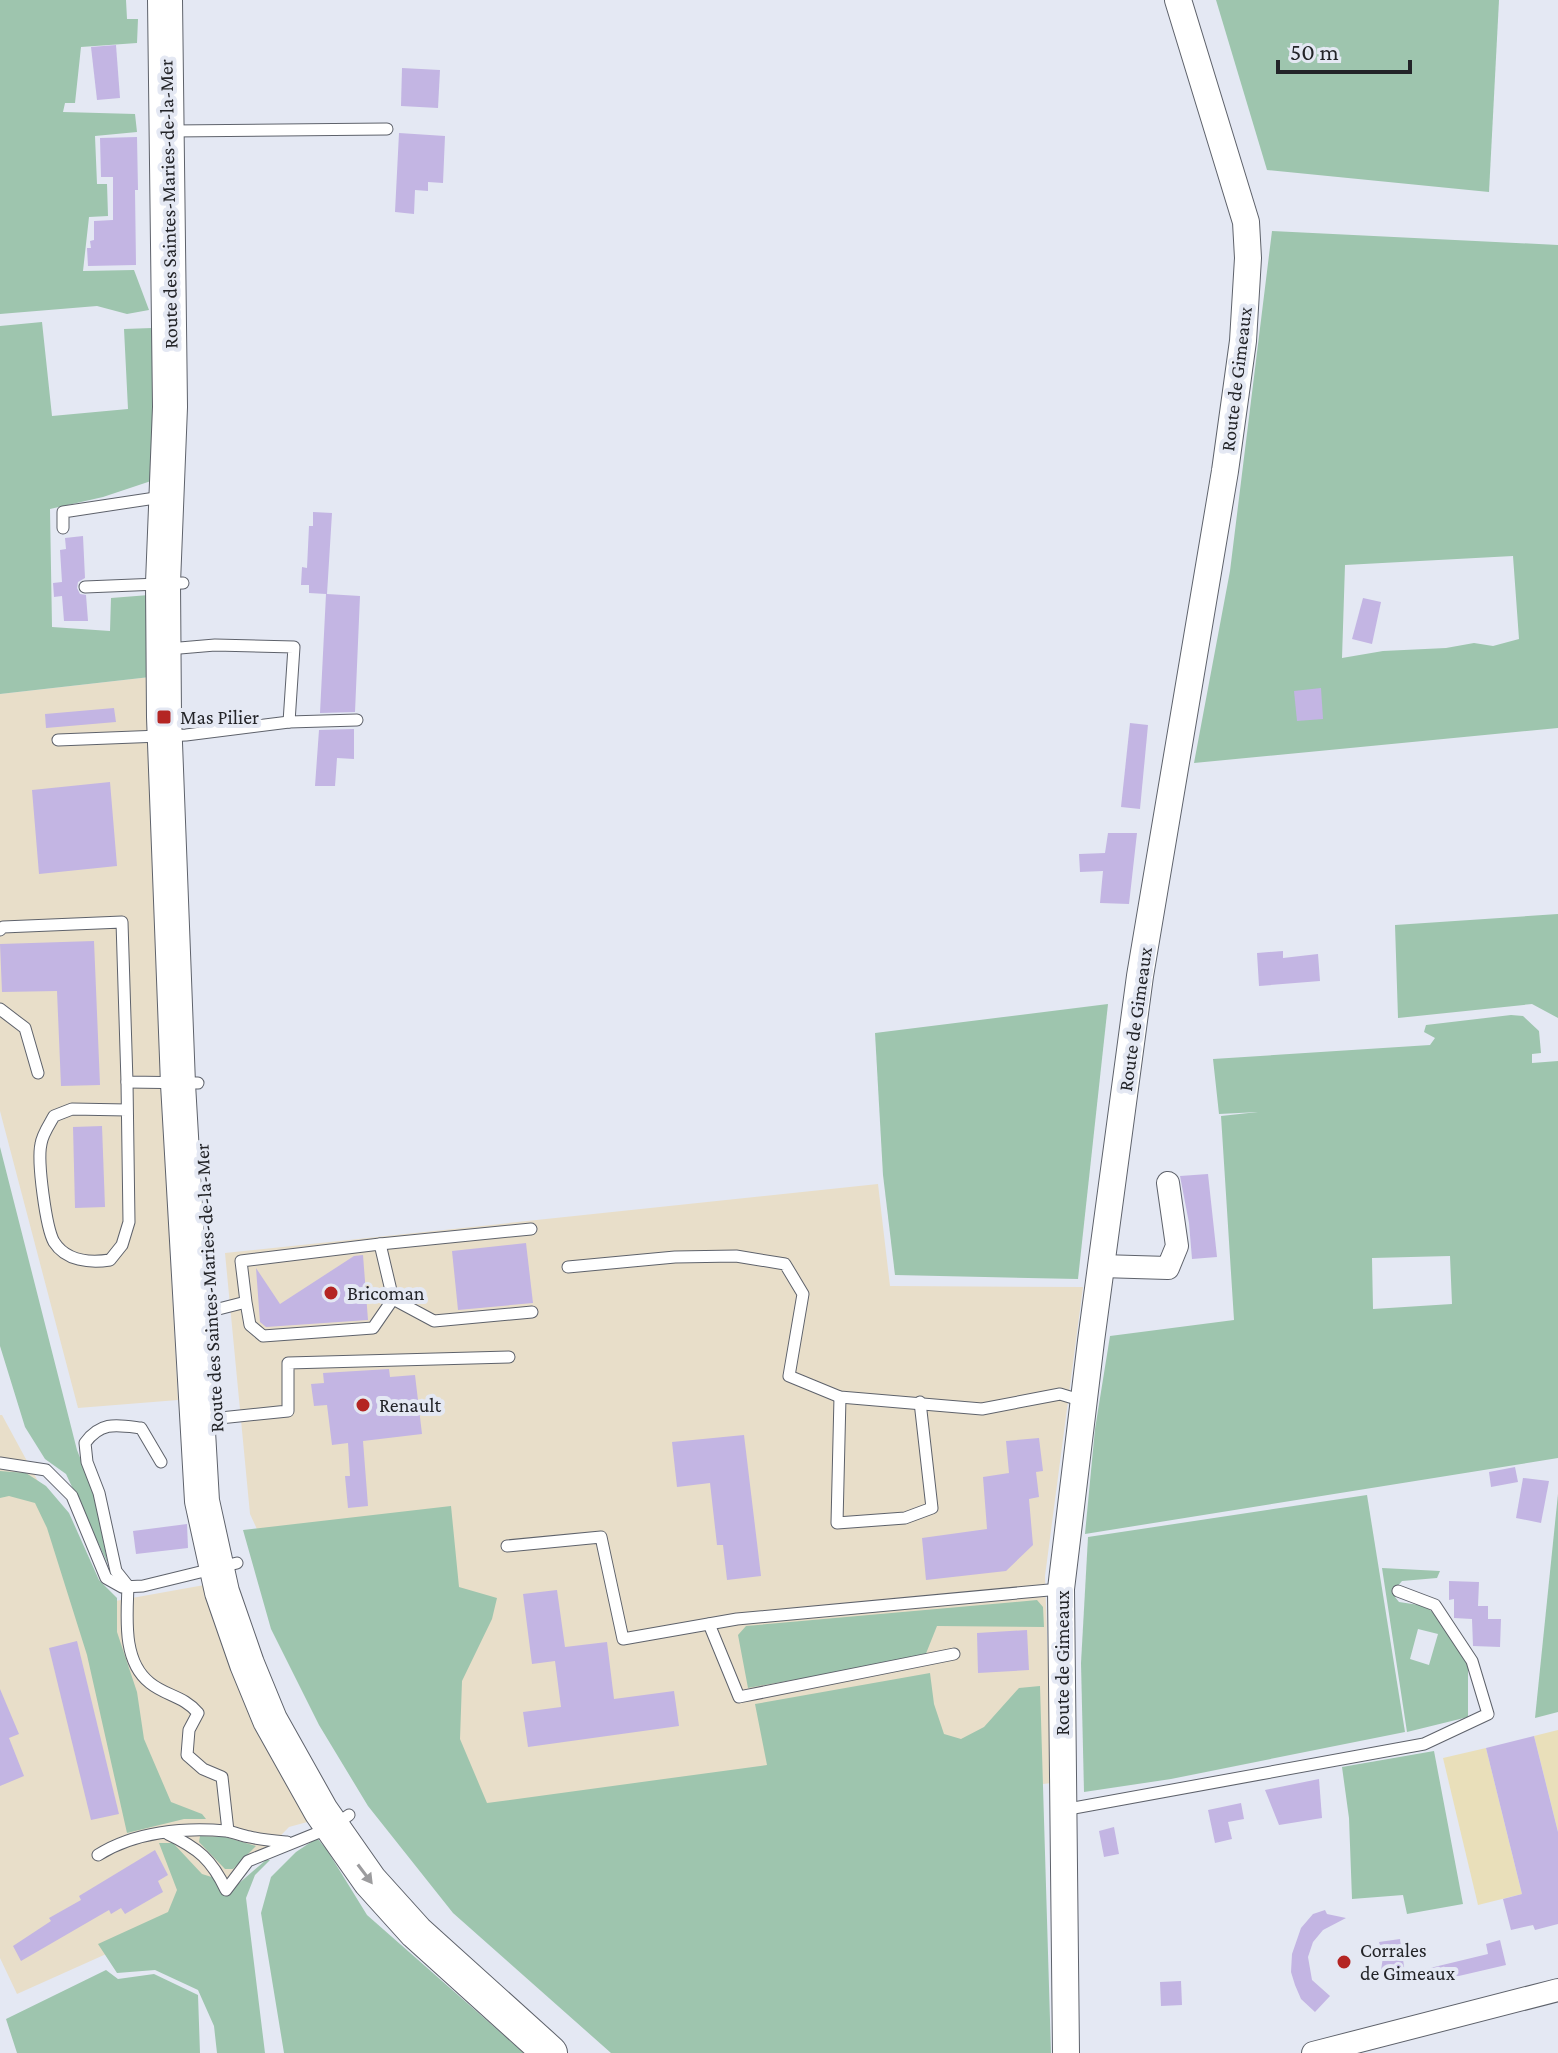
<svg xmlns="http://www.w3.org/2000/svg" width="1558" height="2053" font-family="'Crimson Pro',serif">
<style>
.industrial{fill:#e8dec9}
.green{fill:#9ec5ae;fill-rule:evenodd}
.sand{fill:#e9dfba}
.building{fill:#c3b5e3}
.lines{fill:none;stroke-linecap:round;stroke-linejoin:round}
.service-casing{stroke:#5e626b;stroke-width:13}
.minor-casing{stroke:#5e626b;stroke-width:24}
.tertiary-casing{stroke:#5e626b;stroke-width:28}
.primary-casing{stroke:#5e626b;stroke-width:36}
.service{stroke:#fff;stroke-width:11}
.minor{stroke:#fff;stroke-width:22}
.tertiary{stroke:#fff;stroke-width:26}
.primary{stroke:#fff;stroke-width:34}
.oneway{fill:#9c9c9e}
.poi-dot{fill:#b42523;stroke:#e4e8f3;stroke-width:3}
.labels{text-anchor:middle;stroke-width:8;stroke-linejoin:round;paint-order:stroke}
.street-label{font-size:20px;fill:#232428;stroke:#e4e8f3}
.poi-label{font-size:20px;fill:#232428;stroke:#e4e8f3;text-anchor:start}
</style>
<rect width="100%" height="100%" fill="#e4e8f3"/>
<g class="industrial">
<polygon points="150,677 160,1058 178,1400 78,1408 0,1111 0,694"/>
<polygon points="878,1184 890,1286 1083,1287 1045,1576 1052,1783 787,1812 388,1814 250,1514 225,1253"/>
<polygon points="0,1415 2,1415 104,1603 210,1584 311,1821 289,1827 211,1907 17,1994 0,1958"/>
</g>
<g class="green">
<polygon points="0,0 126,0 127,19 138,19 137,43 81,47 75,103 65,103 63,112 135,114 137,132 95,136 97,184 107,184 108,216 89,217 83,271 134,270 149,310 127,314 97,306 0,314"/>
<polygon points="1216,0 1499,0 1489,192 1267,170"/>
<path d="M1272,231L1558,245V728L1194,763L1230,571ZM1513,556L1519,639L1493,646L1474,643L1446,648L1383,651L1342,658L1345,565Z"/>
<polygon points="42,322 52,416 128,409 124,329 152,328 154,409 151,481 103,497 50,509 52,627 110,631 111,598 149,595 150,677 0,694 0,326"/>
<polygon points="1558,914 1558,1018 1532,1004 1398,1018 1395,925"/>
<polygon points="1108,1004 1078,1279 895,1275 883,1175 875,1033"/>
<path d="M1511,1015L1523,1016L1539,1031L1541,1053L1532,1054V1063L1558,1061V1458L1085,1534L1095,1429L1110,1336L1234,1320L1221,1116L1258,1112L1219,1114L1213,1059L1430,1045L1435,1038L1424,1032L1426,1025ZM1450,1256L1452,1304L1373,1309L1372,1258Z"/>
<polygon points="0,1147 77,1450 93,1491 108,1564 66,1474 45,1459 25,1427 0,1346"/>
<polygon points="0,1471 26,1473 46,1486 69,1513 99,1580 117,1598 117,1632 137,1692 144,1739 171,1802 202,1814 206,1819 184,1819 127,1833 87,1655 47,1528 35,1503 9,1496 0,1498"/>
<polygon points="1558,1494 1558,1712 1535,1718"/>
<polygon points="1367,1495 1405,1732 1171,1779 1084,1792 1081,1663 1088,1537"/>
<polygon points="451,1506 459,1587 497,1598 492,1619 462,1681 460,1739 487,1803 767,1765 755,1704 930,1673 934,1704 944,1734 961,1739 984,1727 1019,1688 1040,1686 1051,2053 611,2053 453,1913 368,1806 319,1725 271,1629 243,1530"/>
<path d="M1382,1568L1440,1571L1437,1578L1402,1581L1396,1588L1395,1597L1399,1602L1419,1605L1429,1609L1442,1621L1468,1662V1717L1407,1732ZM1418,1629L1438,1634L1429,1665L1410,1659Z"/>
<polygon points="1037,1600 1043,1607 1044,1627 937,1626 925,1656 748,1688 738,1635 746,1626"/>
<polygon points="1434,1751 1463,1904 1407,1914 1403,1895 1352,1899 1349,1818 1342,1767"/>
<polygon points="200,1836 225,1837 256,1846 233,1869 225,1869 199,1842"/>
<polygon points="317,1838 327,1850 367,1915 524,2053 284,2053 261,1913 271,1877 296,1852"/>
<polygon points="159,1843 173,1843 202,1874 237,1885 266,1860 270,1860 255,1875 246,1898 265,2053 217,2053 214,2026 198,1990 155,1970 117,1973 98,1944 168,1912 177,1890"/>
<polygon points="106,1970 118,1979 154,1974 198,1995 200,2053 17,2053 6,2019"/>
</g>
<g class="sand">
<polygon points="1558,1730 1558,1832 1534,1736"/>
<polygon points="1486,1748 1522,1894 1478,1905 1443,1758"/>
</g>
<g class="building">
<polygon points="116,45 120,98 97,100 91,47"/>
<polygon points="402,68 440,70 438,108 401,106"/>
<polygon points="399,133 445,136 443,183 428,182 428,191 415,190 414,214 395,212"/>
<polygon points="137,137 138,190 135,190 136,265 88,266 87,248 91,248 90,241 94,240 94,221 113,220 113,177 101,177 100,138"/>
<polygon points="313,512 332,513 327,594 360,596 355,712 320,713 326,594 309,593 309,585 301,585 302,567 307,568 309,526 313,526"/>
<polygon points="83,536 85,578 78,582 77,588 80,594 86,595 88,621 64,621 62,596 54,597 53,583 62,582 60,550 66,549 65,538"/>
<polygon points="1363,598 1381,602 1372,644 1352,639"/>
<polygon points="1321,688 1323,719 1297,721 1294,691"/>
<polygon points="114,708 116,722 46,728 45,714"/>
<polygon points="1130,723 1148,725 1140,809 1121,807"/>
<polygon points="354,729 354,759 337,758 335,786 315,786 319,730"/>
<polygon points="110,782 117,866 39,874 32,790"/>
<polygon points="1108,833 1137,833 1129,904 1100,903 1103,871 1080,872 1079,854 1105,853"/>
<polygon points="94,941 100,1085 61,1086 57,991 2,992 0,944"/>
<polygon points="1283,951 1283,958 1318,954 1320,981 1259,986 1257,953"/>
<polygon points="102,1126 105,1207 75,1208 73,1127"/>
<polygon points="1208,1174 1217,1257 1192,1259 1189,1223 1180,1176"/>
<polygon points="526,1243 533,1303 458,1310 452,1251"/>
<polygon points="363,1255 368,1320 266,1327 260,1322 256,1268 280,1304 354,1256"/>
<polygon points="389,1369 390,1377 415,1375 422,1434 363,1441 368,1506 348,1508 345,1476 350,1476 348,1443 332,1445 327,1405 314,1406 311,1384 324,1383 323,1373"/>
<polygon points="744,1435 761,1576 727,1580 723,1545 717,1545 710,1483 677,1487 672,1442"/>
<polygon points="1039,1438 1043,1471 1036,1472 1039,1497 1029,1499 1033,1545 1006,1571 926,1580 922,1538 987,1529 983,1477 1009,1473 1006,1441"/>
<polygon points="1515,1467 1518,1482 1491,1487 1489,1472"/>
<polygon points="1523,1478 1549,1481 1541,1523 1516,1518"/>
<polygon points="187,1524 188,1548 136,1554 133,1531"/>
<polygon points="1449,1581 1479,1582 1478,1606 1488,1606 1488,1619 1501,1619 1500,1647 1473,1646 1472,1619 1454,1618 1454,1599 1449,1600"/>
<polygon points="557,1590 565,1647 607,1642 614,1699 674,1691 679,1726 528,1747 523,1712 561,1707 555,1661 532,1664 523,1594"/>
<polygon points="1027,1630 1029,1670 978,1673 977,1633"/>
<polygon points="77,1641 119,1814 91,1820 49,1648"/>
<polygon points="0,1689 19,1734 9,1738 24,1776 0,1786"/>
<polygon points="1534,1736 1558,1832 1558,1924 1535,1930 1533,1925 1511,1930 1503,1899 1522,1894 1486,1748"/>
<polygon points="1319,1779 1322,1818 1279,1825 1265,1790"/>
<polygon points="1241,1803 1244,1819 1228,1822 1232,1839 1215,1843 1208,1810"/>
<polygon points="1114,1827 1119,1854 1104,1857 1099,1831"/>
<polygon points="155,1850 168,1875 158,1881 163,1892 125,1914 121,1908 111,1914 109,1910 21,1961 13,1946 51,1921 49,1918 81,1900 79,1896"/>
<polygon points="1325,1910 1327,1914 1346,1918 1323,1930 1313,1942 1308,1957 1312,1980 1330,1996 1315,2012 1301,1999 1295,1985 1291,1972 1292,1954 1301,1928 1313,1914"/>
<polygon points="1400,1939 1405,1973 1380,1977 1383,1957 1379,1942"/>
<polygon points="1500,1940 1506,1965 1433,1982 1430,1968 1488,1954 1486,1944"/>
<polygon points="1181,1981 1182,2005 1161,2006 1160,1982"/>
</g>
<g class="lines">
<defs>
<g id="service">
<polyline points="172,131 387,129"/>
<polyline points="63,528 63,512 162,497"/>
<polyline points="85,587 183,583"/>
<polyline points="168,649 215,645 294,647 289,722 357,720"/>
<polyline points="58,740 186,735 289,722"/>
<polyline points="0,930 3,927 122,922 127,1082 198,1083"/>
<polyline points="0,1009 25,1028 38,1073"/>
<path d="M127,1082L129,1222L122,1245L110,1260C90,1263 66,1261 54,1242C46,1228 37,1161 41,1144C42,1135 49,1125 54,1116L72,1109L127,1110"/>
<polyline points="380,1244 531,1229"/>
<polyline points="568,1267 675,1257 736,1256 785,1264 803,1294 789,1376 840,1397 982,1409 1060,1394 1083,1401"/>
<polyline points="393,1299 434,1321 532,1312"/>
<polyline points="195,1315 246,1302 250,1325 263,1336 373,1328 393,1299 380,1244 241,1261 246,1302"/>
<polyline points="840,1397 837,1523 905,1518 932,1508 920,1402"/>
<polyline points="201,1420 288,1411 288,1363 509,1357"/>
<path d="M161,1462L141,1428C117,1425 101,1421 85,1443L87,1462L99,1493L116,1571L128,1586C127,1617 122,1661 150,1683C166,1696 184,1696 198,1713L189,1730L187,1755L203,1769L222,1777L228,1831"/>
<polyline points="0,1463 46,1470 72,1496 106,1578 122,1587 143,1586 237,1563"/>
<polyline points="507,1546 601,1537 623,1639 737,1619 1060,1589"/>
<polyline points="709,1624 739,1697 954,1654"/>
<polyline points="1063,1810 1424,1744 1488,1714 1472,1661 1435,1605 1398,1591"/>
<path d="M168,1834C198,1848 212,1860 226,1890L248,1861L332,1827L349,1815"/>
<path d="M98,1855C134,1832 184,1827 226,1831C234,1832 242,1836 250,1837C262,1840 275,1841 287,1842"/>
</g>
<g id="minor">
<polyline points="1101,1266 1168,1268 1177,1246 1168,1183"/>
<polyline points="1313,2053 1558,1990"/>
</g>
<polyline id="tertiary" points="1066,2053 1061,1589 1091,1341 1140,976 1225,471 1243,341 1248,258 1246,222 1178,0"/>
<polyline id="primary" points="165,0 170,407 163,583 164,717 178,1084 202,1501 222,1592 247,1664 270,1720 321,1811 370,1881 416,1932 550,2053"/>
</defs>
<use href="#service" class="service-casing"/>
<use href="#minor" class="minor-casing"/>
<use href="#tertiary" class="tertiary-casing"/>
<use href="#primary" class="primary-casing"/>
<use href="#service" class="service"/>
<use href="#minor" class="minor"/>
<use href="#tertiary" class="tertiary"/>
<use href="#primary" class="primary"/>
</g>
<defs><path id="oneway-solid" d="M-6-.8H1V-3.2L6.5 0L1 3.2V.8H-6Z" transform="scale(2)"/></defs>
<use class="oneway" href="#oneway-solid" transform="translate(365 1874) rotate(53)"/>
<g class="poi-dot">
<rect x="156" y="709" width="16" height="16" rx="4"/>
<circle cx="331" cy="1293" r="8"/>
<circle cx="363" cy="1405" r="8"/>
<circle cx="1344" cy="1962" r="8"/>
</g>
<g class="labels">
<g class="street-label">
<text transform="translate(168 204) rotate(-91)" y="7">Route des Saintes-Maries-de-la-Mer</text>
<text transform="translate(1236 379) rotate(-83)" y="7">Route de Gimeaux</text>
<text transform="translate(1135 1019) rotate(-82)" y="7">Route de Gimeaux</text>
<text transform="translate(209 1288) rotate(-93)" y="7">Route des Saintes-Maries-de-la-Mer</text>
<text transform="translate(1062 1663) rotate(-90)" y="7">Route de Gimeaux</text>
</g>
<g class="poi-label">
<text x="180" y="724">Mas Pilier</text>
<text x="347" y="1300">Bricoman</text>
<text x="379" y="1412">Renault</text>
<text x="1360" y="1957">Corrales<tspan x="1360" dy="23">de Gimeaux</tspan></text>
</g>
</g>
<path d="M1278 60v12h132v-12" fill="none" stroke="#232428" stroke-width="4"/>
<text x="1290" y="60" font-size="24" fill="#232428" stroke="#e4e8f3" stroke-width="6" paint-order="stroke">50 m</text>
</svg>
